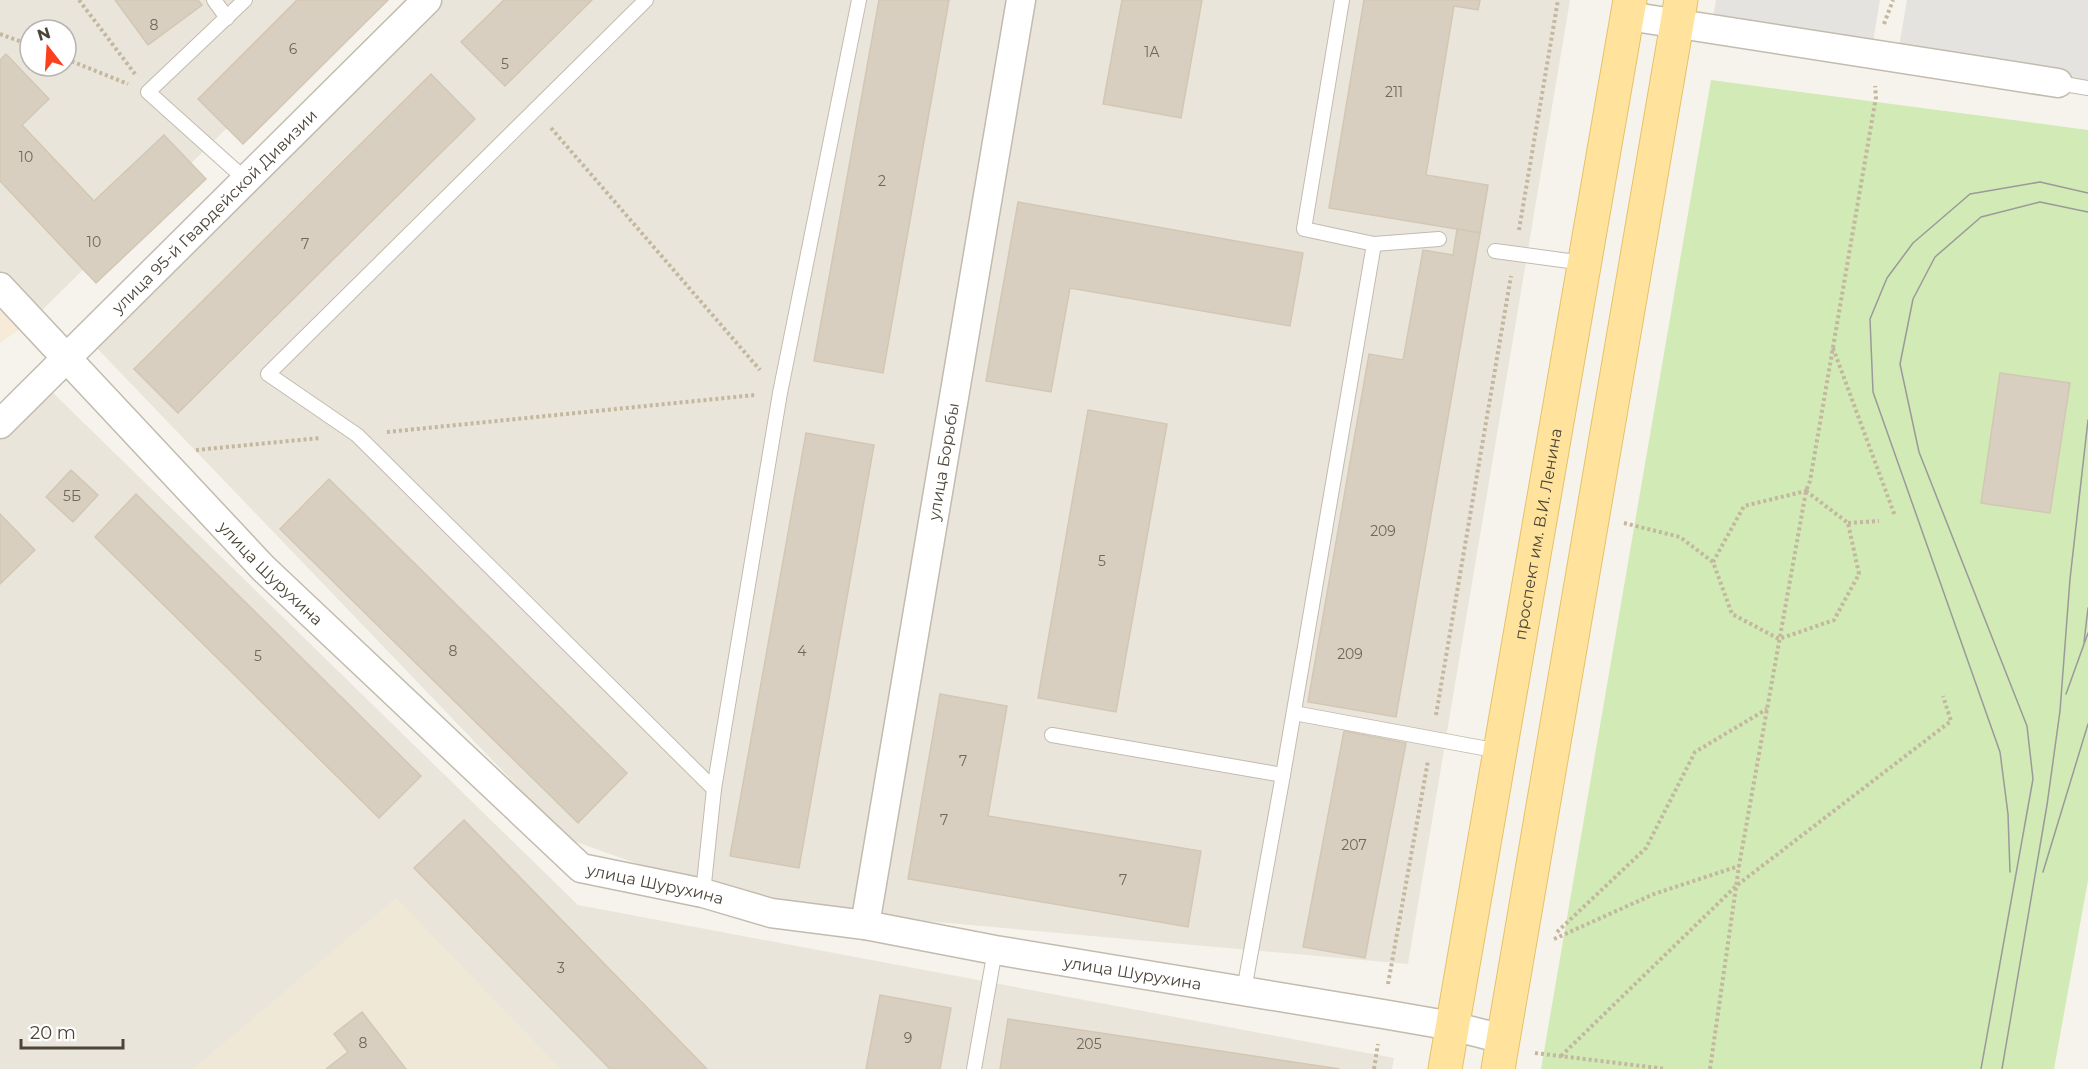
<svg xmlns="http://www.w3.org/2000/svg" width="2088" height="1069" font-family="Montserrat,sans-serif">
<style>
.residential{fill:#eae5da;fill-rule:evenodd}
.commercial{fill:#f7ead8}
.education{fill:#efe8d6}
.green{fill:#d2eab5}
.parking{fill:#e5e3e0}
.building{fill:#d8cfc1;stroke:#d3c7b4;stroke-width:1.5}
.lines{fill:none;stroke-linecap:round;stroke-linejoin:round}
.service-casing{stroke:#c2bbae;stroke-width:16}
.minor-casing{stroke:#c2bbae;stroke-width:31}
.primary-casing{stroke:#e6c16a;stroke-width:35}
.path{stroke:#c4b79f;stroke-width:4;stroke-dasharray:3 3;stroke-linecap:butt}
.service{stroke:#fff;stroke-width:14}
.minor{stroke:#fff;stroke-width:28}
.primary{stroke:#ffe39c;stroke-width:33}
.tram{stroke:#9a9a9a;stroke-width:1.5}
.labels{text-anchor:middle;stroke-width:4.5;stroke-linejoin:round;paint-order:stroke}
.number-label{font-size:14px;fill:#6e675b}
.street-label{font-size:16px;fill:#4b4439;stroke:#fff}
</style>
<rect width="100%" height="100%" fill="#f6f3ec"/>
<g class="residential">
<path d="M0,0H357L30,322L0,287ZM30,30H66V66H30Z"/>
<polygon points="438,0 1570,0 1408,964 756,906 568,839 91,342"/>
<polygon points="46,386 578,905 1394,1058 1392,1069 0,1069 0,431"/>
</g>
<polygon class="commercial" points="0,287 30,322 0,343"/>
<polygon class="education" points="396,898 561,1069 193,1069"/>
<polygon class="green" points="1711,80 2088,130 2088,880 2054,1069 1541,1069"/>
<g class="parking">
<polygon points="1716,0 1880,0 1871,54 1711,30"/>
<polygon points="1907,0 2088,0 2088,88 1897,58"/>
</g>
<g class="building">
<polygon points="115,0 198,0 202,5 148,45"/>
<polygon points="297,0 388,0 243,144 198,99"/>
<polygon points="504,0 592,0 505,86 461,42"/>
<polygon points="879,0 949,0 883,373 814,361"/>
<polygon points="1122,0 1202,0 1181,118 1103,104"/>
<polygon points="1364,0 1480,0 1478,10 1454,6 1426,175 1488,185 1480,233 1329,208"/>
<polygon points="6,54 49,99 22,125 94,201 164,135 206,179 96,283 0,181 0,60"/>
<polygon points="431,74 475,119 178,413 134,369"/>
<polygon points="1018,202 1303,253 1290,326 1070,288 1051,392 986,381"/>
<polygon points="1457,229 1480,233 1396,717 1308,702 1369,354 1403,360 1423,250 1453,255"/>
<polygon points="2000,373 2070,383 2050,513 1981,503"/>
<polygon points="1088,410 1167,424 1116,712 1038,698"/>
<polygon points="806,433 874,445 799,868 730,856"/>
<polygon points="71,470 98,495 73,522 46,497"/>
<polygon points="329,479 627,773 578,823 280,529"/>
<polygon points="136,494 421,776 379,818 95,537"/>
<polygon points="0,514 35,550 0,584"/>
<polygon points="940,694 1007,706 988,816 1201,851 1188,927 908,879"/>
<polygon points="1344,731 1406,743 1365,958 1303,947"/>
<polygon points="464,820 707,1069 610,1069 414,868"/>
<polygon points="880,995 951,1008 940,1069 866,1069"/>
<polygon points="362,1012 406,1069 326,1069 348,1052 334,1034"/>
<polygon points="1008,1019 1340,1069 1000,1069"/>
</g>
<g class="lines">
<defs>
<g id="service">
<polyline points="214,0 227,18"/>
<polyline points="245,0 148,92 246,180"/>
<polyline points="646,0 268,374 357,435 714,789"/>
<polyline points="2058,83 2088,88"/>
<polyline points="1374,244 1439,239"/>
<polyline points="1495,251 1584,263"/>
<polyline points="1294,713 1499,751"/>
<polyline points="1052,735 1283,775"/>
<polyline points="703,893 714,789 780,393 859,0"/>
<polyline points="1244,990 1283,775 1374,244 1304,229 1342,0"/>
<polyline points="974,1069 995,950"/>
</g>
<g id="minor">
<polyline points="1628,16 2058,83"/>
<path id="s1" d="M0,287L263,568L581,868L703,893L771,913L865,925L995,950L1383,1014L1452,1026L1503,1039"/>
<path id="s2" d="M0,424L427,0"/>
<path id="s3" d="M865,925L1021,0"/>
</g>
<g id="primary">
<path id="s4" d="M1445,1069L1630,0"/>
<polyline points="1498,1069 1681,0"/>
</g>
</defs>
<use href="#service" class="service-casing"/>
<use href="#minor" class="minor-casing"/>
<use href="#primary" class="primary-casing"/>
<g class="path">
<polyline points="79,0 135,74"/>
<polyline points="1884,24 1893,0"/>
<polyline points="0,34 30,45"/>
<polyline points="66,59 128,84"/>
<polyline points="551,128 760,370"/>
<polyline points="1519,230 1558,0"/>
<polyline points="1833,348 1895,516"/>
<polyline points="387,432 755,395"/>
<polyline points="196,450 320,438"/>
<polygon points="1806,491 1848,523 1859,574 1834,620 1779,639 1732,614 1713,562 1744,506"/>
<polyline points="1624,523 1680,537 1713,562"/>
<polyline points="1848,523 1879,521"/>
<polyline points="1436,715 1511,276"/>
<polyline points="1557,932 1646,848 1695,752 1767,709"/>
<polyline points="1554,939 1654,894 1739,866"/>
<polyline points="1388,984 1428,761"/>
<polyline points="1535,1053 1666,1069"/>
<polyline points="1561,1056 1736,886 1951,721 1943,696"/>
<polyline points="1374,1069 1378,1044"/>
<polyline points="1710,1069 1739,866 1806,491 1810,481 1876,97 1875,86"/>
</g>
<use href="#service" class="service"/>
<use href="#minor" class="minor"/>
<use href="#primary" class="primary"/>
<g class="tram">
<polyline points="2084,642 2088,608"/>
<polyline points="2066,694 2088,633"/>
<polyline points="2010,872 2008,814 2000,752 1873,392 1870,319 1887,278 1913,243 1970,194 2040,182 2088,193"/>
<polyline points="2043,872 2088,724"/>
<polyline points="1981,1069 2033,779 2027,726 1919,452 1900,364 1913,299 1935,257 1981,217 2040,202 2088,212"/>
<polyline points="2002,1069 2047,805 2060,711 2070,579 2088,420"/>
</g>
</g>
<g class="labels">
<g class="number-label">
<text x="154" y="30">8</text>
<text x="293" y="54">6</text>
<text x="1152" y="57">1А</text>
<text x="505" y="69">5</text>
<text x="1394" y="97">211</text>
<text x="26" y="162">10</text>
<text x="882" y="186">2</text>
<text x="94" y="247">10</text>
<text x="305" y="249">7</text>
<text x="72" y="501">5Б</text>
<text x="1383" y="536">209</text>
<text x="1102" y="566">5</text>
<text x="453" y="656">8</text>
<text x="802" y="656">4</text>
<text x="1350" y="659">209</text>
<text x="258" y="661">5</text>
<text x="963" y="766">7</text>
<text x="944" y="825">7</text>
<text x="1354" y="850">207</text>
<text x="1123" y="885">7</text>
<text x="561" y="973">3</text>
<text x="908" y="1043">9</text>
<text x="363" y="1048">8</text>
<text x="1089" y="1049">205</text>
</g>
<g class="street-label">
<text dy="6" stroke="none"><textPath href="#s2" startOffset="302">улица 95-й Гвардейской Дивизии</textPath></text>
<text dy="6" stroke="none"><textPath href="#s3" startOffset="470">улица Борьбы</textPath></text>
<text dy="6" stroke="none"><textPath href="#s4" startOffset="543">проспект им. В.И. Ленина</textPath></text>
<text dy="6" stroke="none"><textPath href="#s1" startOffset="394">улица Шурухина</textPath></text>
<text dy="6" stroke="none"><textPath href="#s1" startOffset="898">улица Шурухина</textPath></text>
<text dy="6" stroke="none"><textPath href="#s1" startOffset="1384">улица Шурухина</textPath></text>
</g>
</g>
<g transform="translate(48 48) rotate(343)"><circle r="28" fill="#ffffff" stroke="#b7b4b0" stroke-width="1.5"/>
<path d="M0-4.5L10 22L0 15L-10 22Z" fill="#fc3f1d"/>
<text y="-9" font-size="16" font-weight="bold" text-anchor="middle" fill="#4b4439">N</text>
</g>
<path d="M21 1039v9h102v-9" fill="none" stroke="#4b4439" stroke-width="3"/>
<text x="30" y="1039" font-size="18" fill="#4b4439" stroke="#ffffff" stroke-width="4.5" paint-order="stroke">20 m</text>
</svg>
